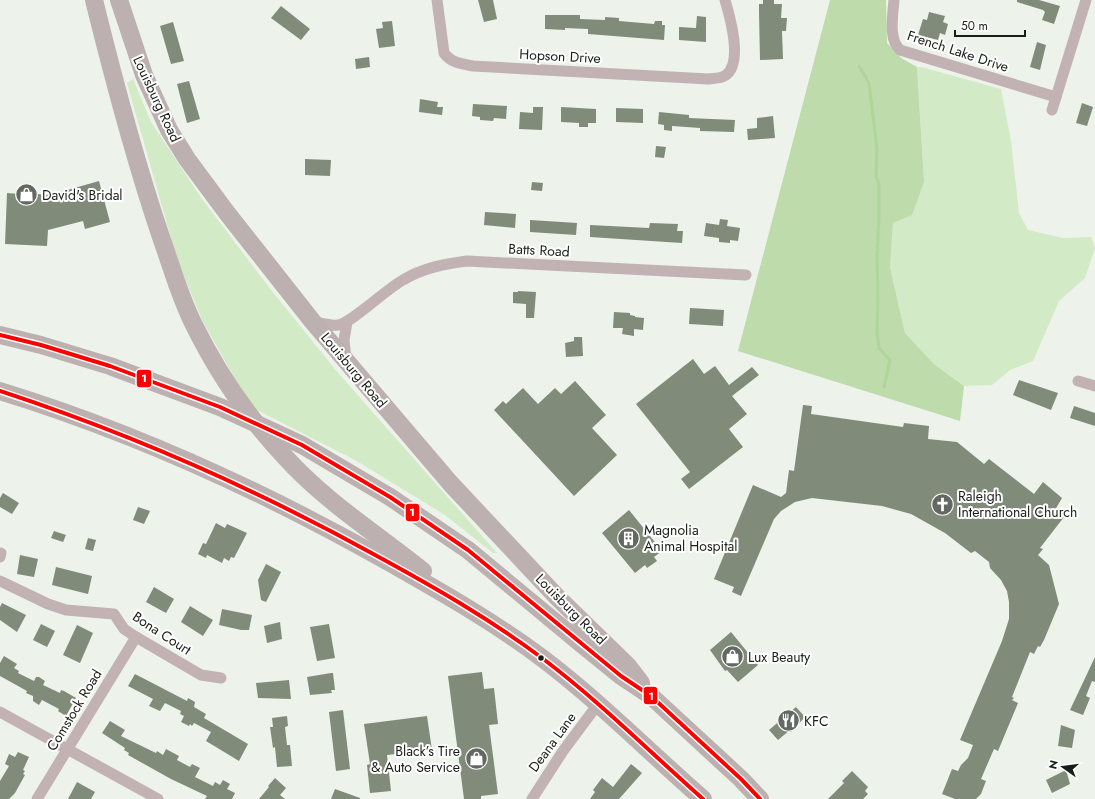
<svg xmlns="http://www.w3.org/2000/svg" width="1095" height="799" font-family="Jost,sans-serif">
<style>
.green{fill:#d3eac7}
.forest{fill:#bddbab}
.lines{fill:none;stroke-linecap:round;stroke-linejoin:round}
.stream{stroke:#afd59a;stroke-width:3}
.building{fill:#818b7a}
.minor{stroke:#c2b2b4;stroke-width:11}
.trunk{stroke:#bcb0b0;stroke-width:18}
.bus-1-casing{stroke:#fff;stroke-width:7}
.bus-1{stroke:#fe0000;stroke-width:4}
.bus-dot{fill:#191d18;stroke:#fff;stroke-width:1.5}
.labels{text-anchor:middle;stroke-width:4;stroke-linejoin:round;paint-order:stroke}
.street-label{font-size:14px;fill:#191d18;stroke:#fff}
.poi-label{font-size:14px;fill:#191d18;stroke:#fff;text-anchor:start}
.line-badge{stroke:#fff;stroke-width:1.5}
.badge-label{font-size:11px;text-anchor:middle;font-weight:bold;fill:#fff}
</style>
<rect width="100%" height="100%" fill="#edf2ea"/>
<g class="green">
<polygon points="917,67 921,67 1001,89 1011,141 1019,213 1028,230 1063,238 1091,237 1095,248 1085,278 1059,301 1033,361 1010,370 992,385 964,386 934,364 905,333 890,267 893,223 924,182"/>
<polygon points="133,79 151,122 202,199 271,290 339,374 497,553 493,553 445,515 355,460 251,407 202,320 177,259 127,83"/>
</g>
<polygon class="forest" points="830,0 886,0 887,43 901,58 917,67 924,182 912,215 893,223 890,267 905,333 934,364 964,386 960,421 738,351"/>
<g class="lines">
<polyline class="stream" points="859,66 869,83 877,149 876,176 879,184 879,216 877,256 878,299 877,332 879,348 890,360 884,387"/>
</g>
<g class="building">
<polygon points="478,0 493,0 497,19 484,22"/>
<polygon points="763,0 774,0 774,4 782,4 781,18 787,18 786,31 782,31 783,59 760,60 759,12 759,4 763,4"/>
<polygon points="1017,0 1039,0 1060,6 1054,24 1042,20 1045,12 1043,10 1017,2"/>
<polygon points="281,6 310,29 301,40 271,18"/>
<polygon points="929,12 945,16 943,22 948,24 945,35 940,33 938,40 918,35 923,19 927,20"/>
<polygon points="545,15 580,15 580,19 605,20 605,17 619,18 619,21 654,24 655,21 662,21 662,25 665,25 664,40 588,34 588,29 565,28 565,30 545,29"/>
<polygon points="697,16 706,17 706,42 679,40 679,27 696,28"/>
<polygon points="392,21 395,46 379,48 376,29 383,28 382,22"/>
<polygon points="173,22 184,61 171,64 160,26"/>
<polygon points="1037,42 1046,45 1040,70 1030,67"/>
<polygon points="369,57 370,67 356,69 355,59"/>
<polygon points="189,81 200,119 187,123 177,84"/>
<polygon points="420,99 438,102 437,107 443,107 442,115 419,112"/>
<polygon points="1082,103 1093,107 1087,126 1076,123"/>
<polygon points="473,104 507,106 506,119 494,118 493,121 480,120 480,117 472,116"/>
<polygon points="533,107 543,107 542,130 519,129 520,112 533,113"/>
<polygon points="561,107 596,109 596,123 588,123 588,127 579,127 579,123 561,122"/>
<polygon points="616,108 643,109 643,123 616,122"/>
<polygon points="659,112 689,115 689,118 735,120 734,132 700,131 700,128 672,126 672,131 664,130 664,125 658,124"/>
<polygon points="773,116 775,138 748,140 747,129 757,128 757,118"/>
<polygon points="656,146 666,147 664,158 655,157"/>
<polygon points="305,159 331,160 330,176 305,175"/>
<polygon points="99,181 110,222 85,229 83,221 48,230 47,246 5,244 7,193 19,194 19,191 37,191 37,194 50,195"/>
<polygon points="532,182 543,183 542,191 531,190"/>
<polygon points="485,212 516,214 515,228 484,225"/>
<polygon points="720,219 728,220 727,226 740,228 738,241 730,240 730,243 719,242 719,238 704,236 706,223 719,225"/>
<polygon points="530,220 577,223 576,235 530,232"/>
<polygon points="650,223 678,224 677,231 683,231 682,243 590,237 590,225 649,228"/>
<polygon points="518,291 536,292 534,318 526,318 526,304 513,303 513,292 518,292"/>
<polygon points="690,308 724,310 723,326 689,324"/>
<polygon points="614,312 630,313 630,315 635,316 635,317 644,318 643,330 634,329 634,336 622,334 623,328 613,328"/>
<polygon points="574,337 582,337 583,356 566,357 565,343 574,341"/>
<polygon points="693,359 704,374 715,366 729,385 752,367 759,375 732,396 747,414 729,429 743,447 689,489 681,479 690,472 636,404"/>
<polygon points="1019,380 1058,393 1051,410 1013,395"/>
<polygon points="575,381 606,415 592,428 617,455 574,496 494,410 503,401 506,404 523,388 538,404 555,388 561,394"/>
<polygon points="803,405 812,406 811,414 903,427 904,423 929,426 928,439 957,442 984,464 989,459 1034,494 1043,482 1062,498 1055,510 1064,517 1040,548 1043,549 1038,555 1049,565 1059,604 1044,640 1040,647 1038,646 1034,654 1030,652 1012,697 1014,698 1012,700 1018,703 998,751 994,749 981,779 986,781 981,794 976,799 955,799 942,794 952,769 958,771 961,765 968,758 973,745 960,740 1002,641 1009,619 1009,602 1007,591 1001,580 990,568 989,562 975,551 971,553 945,533 911,514 882,506 812,498 795,502 781,511 774,519 741,596 732,592 734,587 714,579 753,485 781,497 786,493 789,470 794,471"/>
<polygon points="1074,406 1095,413 1095,426 1070,418"/>
<polygon points="3,493 19,503 12,514 0,507 0,498"/>
<polygon points="138,507 150,511 144,524 133,520"/>
<polygon points="629,510 662,551 654,557 657,561 647,568 645,565 635,573 602,533"/>
<polygon points="216,523 225,528 227,524 247,533 234,558 231,557 229,561 224,558 222,563 207,555 206,558 198,554 203,543 206,544"/>
<polygon points="54,531 66,535 63,542 51,538"/>
<polygon points="88,538 96,540 93,551 85,549"/>
<polygon points="20,555 38,559 34,577 17,574"/>
<polygon points="266,564 281,572 266,602 261,600 258,580"/>
<polygon points="56,567 92,576 88,594 52,585"/>
<polygon points="154,587 174,599 166,613 146,602"/>
<polygon points="2,603 26,615 17,632 0,620 0,607"/>
<polygon points="190,606 213,620 203,636 181,622"/>
<polygon points="222,609 252,615 249,630 241,630 219,625"/>
<polygon points="280,622 282,639 267,643 264,626"/>
<polygon points="41,624 55,631 47,647 33,640"/>
<polygon points="329,624 335,658 317,661 310,627"/>
<polygon points="77,625 93,633 80,663 63,655"/>
<polygon points="731,632 758,665 738,682 727,670 725,671 710,650"/>
<polygon points="4,656 17,664 14,668 19,671 18,673 34,681 36,677 39,677 45,681 43,685 60,693 61,690 64,691 76,698 66,716 58,711 59,709 42,700 39,705 33,701 33,696 26,693 27,691 0,676 0,663"/>
<polygon points="1095,657 1095,682 1092,681 1086,696 1090,698 1083,715 1070,710"/>
<polygon points="482,672 484,689 494,688 498,724 489,725 498,794 481,796 481,799 464,799 448,676"/>
<polygon points="331,673 333,673 335,690 331,690 332,693 310,695 307,677"/>
<polygon points="135,674 187,701 188,698 195,702 194,707 206,714 204,718 248,744 239,761 206,741 211,732 194,723 192,726 190,724 189,726 181,722 184,716 180,714 181,711 165,703 160,711 149,706 153,699 128,686"/>
<polygon points="289,680 291,699 258,698 256,683"/>
<polygon points="796,707 805,717 791,732 790,730 778,740 769,730"/>
<polygon points="343,710 350,769 336,771 329,712"/>
<polygon points="287,716 288,726 285,727 287,745 290,745 292,766 277,767 275,747 273,748 270,727 273,727 272,718"/>
<polygon points="427,716 432,750 387,755 391,791 370,793 367,765 370,764 364,724"/>
<polygon points="110,721 125,730 121,736 156,753 157,751 163,755 166,749 179,756 177,760 190,767 192,764 200,768 195,777 213,786 215,782 220,785 223,780 230,784 227,789 235,793 232,799 205,799 207,796 171,779 128,755 129,753 124,750 125,748 102,733"/>
<polygon points="1061,725 1075,730 1072,748 1058,746"/>
<polygon points="18,752 29,757 23,770 25,771 23,774 25,775 15,793 9,799 0,799 0,781 9,766 5,764 9,754 15,757"/>
<polygon points="631,764 642,773 619,799 590,799 595,792 593,790 602,778 613,787"/>
<polygon points="1066,770 1070,784 1052,793 1046,780"/>
<polygon points="852,771 868,787 865,791 868,794 863,799 828,799 844,783 842,781"/>
<polygon points="275,778 286,788 280,795 285,799 259,799 269,787 268,786"/>
<polygon points="77,782 95,792 91,799 68,799"/>
<polygon points="335,789 360,798 360,799 331,799"/>
</g>
<g class="lines">
<g class="minor">
<path d="M437,0L444,53C451,63 462,64 473,66L708,79C714,78 721,79 726,75C743,62 730,17 725,0"/>
<path d="M894,0C893,15 888,39 900,50L1056,97"/>
<polyline points="1052,110 1086,0"/>
<path d="M314,322C321,323 330,326 338,325C352,323 386,289 403,280C423,268 444,264 467,261L746,275"/>
<polyline points="346,359 344,340 347,322"/>
<polyline points="1078,381 1095,386"/>
<polyline points="0,557 1,553"/>
<polyline points="0,581 48,604 66,610 114,614 124,629 136,637 201,675 221,678"/>
<polyline points="0,712 158,799"/>
<polyline points="37,799 136,637"/>
<polyline points="532,799 563,751 598,704"/>
</g>
<g class="trunk">
<path d="M94,0C114,81 135,161 162,240C172,268 180,297 193,323C217,372 249,419 286,458C326,502 377,534 423,571"/>
<polyline points="119,0 144,75 169,130 187,159 227,213 313,322 451,484 557,597 628,666 641,683"/>
<polyline points="0,335 41,345 110,366 220,407 302,445 390,497 468,550 584,646 621,676 651,696 741,779 760,799"/>
<path d="M0,391C137,433 267,493 392,564C443,593 494,622 542,658C599,701 649,752 703,799"/>
</g>
<defs>
<g id="bus-1">
<polyline points="0,335 41,345 110,366 220,407 302,445 390,497 468,550 621,676 651,696 741,779 760,799"/>
<path d="M0,391C131,434 256,489 377,556C434,587 490,619 542,658C599,701 650,752 703,799"/>
</g>
</defs>
<use href="#bus-1" class="bus-1-casing"/>
<use href="#bus-1" class="bus-1"/>
</g>
<defs>
<symbol id="shop-disc" viewBox="-11 -11 22 22"><circle r="9.5" fill="#636862" stroke="#fff"/><path d="M-5-2.5h2.3a2.7 3.5 0 0 1 5.4 0H5L5.5 6h-11ZM-1.5-2.5h3a1.5 2.3 0 0 0-3 0Z" fill="#fff"/></symbol>
<symbol id="church-disc" viewBox="-11 -11 22 22"><circle r="9.5" fill="#636862" stroke="#fff"/><path d="M-1.2-6h2.4v3.5h3.3v2.4h-3.3V6h-2.4V-.1h-3.3v-2.4h3.3Z" fill="#fff"/></symbol>
<symbol id="building-disc" viewBox="-11 -11 22 22"><circle r="9.5" fill="#636862" stroke="#fff"/><path d="M-4-6H4V6H1V3H-1V6H-4ZM-2.5-4.3h1.7v1.8h-1.7ZM.8-4.3h1.7v1.8H.8ZM-2.5-1h1.7V.8h-1.7ZM.8-1h1.7V.8H.8Z" fill="#fff"/></symbol>
<symbol id="restaurant-disc" viewBox="-11 -11 22 22"><circle r="9.5" fill="#636862" stroke="#fff"/><path d="M-5-6h1v4h1v-4h1v4h1v-4h1v5L-1.5 .5V6h-2V.5L-5-1ZM5-6V6H3V1.5H1.5Q1.5-4 5-6Z" fill="#fff"/></symbol>
</defs>
<g fill-rule="evenodd">
<use href="#shop-disc" x="14" y="182" width="25" height="25"/>
<use href="#church-disc" x="930" y="492" width="25" height="25"/>
<use href="#building-disc" x="616" y="526" width="25" height="25"/>
<use href="#shop-disc" x="720" y="644" width="25" height="25"/>
<use href="#restaurant-disc" x="776" y="708" width="25" height="25"/>
<use href="#shop-disc" x="464" y="746" width="25" height="25"/>
</g>
<circle class="bus-dot" cx="541" cy="658" r="3.5"/>
<g class="labels">
<g class="street-label">
<text transform="translate(958 51) rotate(18)" y="5">French Lake Drive</text>
<text transform="translate(560 56) rotate(3)" y="5">Hopson Drive</text>
<text transform="translate(157 99) rotate(65)" y="5">Louisburg Road</text>
<text transform="translate(539 250) rotate(3)" y="5">Batts Road</text>
<text transform="translate(354 370) rotate(50)" y="5">Louisburg Road</text>
<text transform="translate(571 609) rotate(45)" y="5">Louisburg Road</text>
<text transform="translate(162 633) rotate(33)" y="5">Bona Court</text>
<text transform="translate(74 710) rotate(-59)" y="5">Comstock Road</text>
<text transform="translate(552 742) rotate(-54)" y="5">Deana Lane</text>
</g>
<g class="poi-label">
<text x="42" y="200">David's Bridal</text>
<text x="958" y="501">Raleigh<tspan x="958" dy="16">International Church</tspan></text>
<text x="644" y="535">Magnolia<tspan x="644" dy="16">Animal Hospital</tspan></text>
<text x="748" y="662">Lux Beauty</text>
<text x="804" y="726">KFC</text>
<text x="460" y="756" text-anchor="end">Black’s Tire<tspan x="460" dy="16">&amp; Auto Service</tspan></text>
</g>
</g>
<g class="line-badge">
<rect x="136" y="369" width="16" height="19" rx="4" fill="#fe0000"/>
<rect x="405" y="503" width="15" height="19" rx="4" fill="#fe0000"/>
<rect x="643" y="686" width="15" height="19" rx="4" fill="#fe0000"/>
</g>
<g class="badge-label">
<text x="144" y="382">1</text>
<text x="412" y="516">1</text>
<text x="651" y="700">1</text>
</g>
<g transform="translate(1063 767) rotate(284)" stroke="#ffffff" stroke-width="3" paint-order="stroke">
<path d="M0-3L7 15L0 10L-7 15Z" fill="#191d18"/>
<text y="-6" font-size="11" font-weight="bold" text-anchor="middle" fill="#191d18">N</text>
</g>
<path d="M955 30v6h70v-6" fill="none" stroke="#191d18" stroke-width="2"/>
<text x="961" y="30" font-size="12" fill="#191d18" stroke="#ffffff" stroke-width="3" paint-order="stroke">50 m</text>
</svg>
